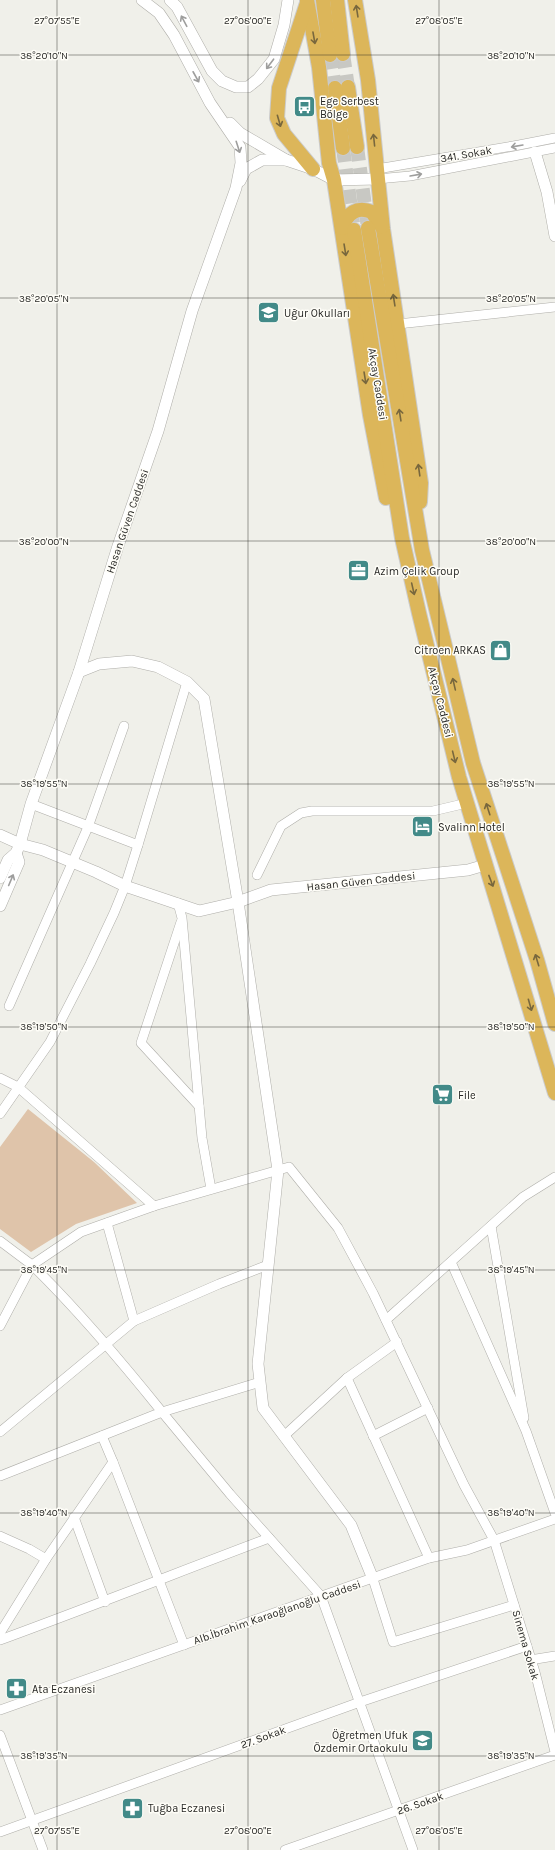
<svg xmlns="http://www.w3.org/2000/svg" width="555" height="1850" font-family="Karla,sans-serif">
<style>
.green{fill:#dfc4aa}
.lines{fill:none;stroke-linecap:round;stroke-linejoin:round}
.trunk-tunnel{stroke:#c8c8c3;stroke-width:14;stroke-dasharray:14 7;stroke-linecap:butt}
.minor-casing{stroke:#afaea9;stroke-width:10}
.tertiary-casing{stroke:#afaea9;stroke-width:12}
.trunk-casing{stroke:#cbcbcb;stroke-width:16}
.minor{stroke:#fff;stroke-width:9}
.tertiary{stroke:#fff;stroke-width:11}
.trunk{stroke:#dcb65a;stroke-width:14}
.oneway{stroke:#78673d}
.oneway2{stroke:#9e9e9d}
.ticks{fill:none;stroke:#272725;stroke-width:1;stroke-opacity:0.45}
.labels{text-anchor:middle;stroke-width:3;stroke-linejoin:round;paint-order:stroke}
.poi-label{font-size:11px;fill:#272725;stroke:#fefdf7;text-anchor:start}
.street-label{font-size:11px;fill:#272725;stroke:#fefdf7}
.ticks-label{font-size:10px;text-anchor:middle;fill:#272725;stroke:#fefdf7;stroke-width:3;stroke-linejoin:round;paint-order:stroke}
</style>
<rect width="100%" height="100%" fill="#f0f0ea"/>
<polygon class="green" points="28,1109 94,1162 137,1203 76,1224 31,1252 0,1229 0,1147"/>
<g class="lines">
<g class="trunk-tunnel">
<polyline points="343,54 348,87"/>
<polyline points="330,55 335,88"/>
<polyline points="357,147 368,228"/>
<polyline points="343,148 353,223"/>
</g>
<defs>
<g id="minor">
<polyline points="377,169 519,145 555,138"/>
<polyline points="377,179 410,176 555,148"/>
<polyline points="398,324 555,307"/>
<polyline points="31,804 138,845"/>
<polyline points="257,875 281,826 301,813 312,811 433,811 467,803"/>
<polyline points="178,903 182,918 202,1138 211,1189"/>
<polyline points="181,922 141,1043 199,1106"/>
<polyline points="9,1006 88,827 124,726"/>
<polyline points="0,1078 18,1087 154,1206"/>
<polyline points="0,1114 50,1042 90,964 114,913 125,886 138,845 187,682"/>
<polyline points="107,1223 134,1321"/>
<polyline points="491,1226 524,1418"/>
<polyline points="0,1241 32,1265 81,1232 154,1206 289,1167 338,1228 373,1293 464,1485 494,1540 535,1672 555,1752"/>
<polyline points="451,1262 526,1431 555,1513"/>
<polyline points="386,1320 523,1197 555,1177"/>
<path d="M0,1326L32,1265C79,1311 121,1361 162,1412L0,1476"/>
<polyline points="347,1378 397,1342"/>
<polyline points="260,1382 162,1412 230,1494 321,1596 413,1850"/>
<polyline points="0,1432 134,1321 219,1284 268,1265"/>
<polyline points="284,1436 347,1378 429,1558"/>
<polyline points="373,1436 428,1408"/>
<polyline points="113,1462 184,1645"/>
<polyline points="74,1517 105,1602"/>
<polyline points="0,1536 29,1549 46,1559"/>
<polyline points="373,1579 393,1642 514,1605"/>
<polyline points="0,1633 46,1559 113,1462 102,1436"/>
<path d="M0,1640C90,1607 179,1572 269,1538"/>
<polyline points="530,1660 555,1656"/>
<polyline points="0,1710 429,1558 467,1550 555,1519"/>
<polyline points="0,1735 43,1850"/>
<polyline points="0,1832 360,1702 527,1646"/>
<polyline points="285,1850 555,1755"/>
</g>
<g id="tertiary">
<polyline points="170,0 177,7 212,71 222,81 236,87 248,87 258,79 274,59 284,25 288,0"/>
<polyline points="230,123 240,133 286,160"/>
<polyline points="535,152 547,192 555,236"/>
<polyline points="240,181 246,169 262,160 286,160 313,169 334,180 377,179"/>
<polyline points="79,672 99,664 132,661 158,667 187,682 204,699 238,902 278,1170 258,1364 263,1408 351,1525 373,1579"/>
<polyline points="0,835 20,844 43,850 96,872 125,886 199,911 238,902 271,890 468,870 485,865"/>
<polyline points="0,878 8,860 16,853 20,844 31,804 79,672 118,546 158,431 192,311 236,188 241,163 240,147 210,103 174,35 159,13 142,0"/>
<polyline points="0,906 19,862 16,853"/>
</g>
<g id="trunk">
<polyline points="307,0 319,67 329,163 334,180 370,415 386,498"/>
<polyline points="323,0 330,55"/>
<polyline points="337,0 343,54"/>
<polyline points="355,0 368,80 383,229 421,483 420,502"/>
<polyline points="307,3 279,88 277,118 284,134 313,169"/>
<polyline points="348,87 357,147"/>
<polyline points="335,88 343,148"/>
<path d="M342,228C347,213 357,206 372,212L382,227"/>
<polyline points="368,228 422,550 473,763 537,960 555,1024"/>
<polyline points="354,230 402,538 419,613 459,777 555,1093"/>
</g>
</defs>
<use href="#minor" class="minor-casing"/>
<use href="#tertiary" class="tertiary-casing"/>
<use href="#trunk" class="trunk-casing"/>
<use href="#minor" class="minor"/>
<use href="#tertiary" class="tertiary"/>
<use href="#trunk" class="trunk"/>
</g>
<defs><path id="oneway-shaft" d="M-6 0H5M1.5-3L5.5 0L1.5 3" fill="none" stroke-width="1.6" stroke-linecap="round" stroke-linejoin="round"/></defs>
<g class="oneway">
<use href="#oneway-shaft" transform="translate(357 11) rotate(-99)"/>
<use href="#oneway-shaft" transform="translate(314 38) rotate(80)"/>
<use href="#oneway-shaft" transform="translate(279 121) rotate(74)"/>
<use href="#oneway-shaft" transform="translate(374 140) rotate(-96)"/>
<use href="#oneway-shaft" transform="translate(345 250) rotate(81)"/>
<use href="#oneway-shaft" transform="translate(394 300) rotate(-99)"/>
<use href="#oneway-shaft" transform="translate(365 378) rotate(81)"/>
<use href="#oneway-shaft" transform="translate(400 415) rotate(-99)"/>
<use href="#oneway-shaft" transform="translate(419 470) rotate(-98)"/>
<use href="#oneway-shaft" transform="translate(413 589) rotate(77)"/>
<use href="#oneway-shaft" transform="translate(454 684) rotate(-103)"/>
<use href="#oneway-shaft" transform="translate(454 757) rotate(76)"/>
<use href="#oneway-shaft" transform="translate(488 809) rotate(-108)"/>
<use href="#oneway-shaft" transform="translate(491 881) rotate(69)"/>
<use href="#oneway-shaft" transform="translate(537 960) rotate(-107)"/>
<use href="#oneway-shaft" transform="translate(530 1005) rotate(74)"/>
</g>
<g class="oneway2">
<use href="#oneway-shaft" transform="translate(184 21) rotate(-118)"/>
<use href="#oneway-shaft" transform="translate(270 64) rotate(127)"/>
<use href="#oneway-shaft" transform="translate(196 77) rotate(61)"/>
<use href="#oneway-shaft" transform="translate(517 146) rotate(170)"/>
<use href="#oneway-shaft" transform="translate(238 147) rotate(72)"/>
<use href="#oneway-shaft" transform="translate(416 175) rotate(-10)"/>
<use href="#oneway-shaft" transform="translate(11 880) rotate(-67)"/>
</g>
<path class="ticks" d="M57,0V1850M248,0V1850M439,0V1850M0,55H555M0,298H555M0,541H555M0,784H555M0,1027H555M0,1270H555M0,1513H555M0,1756H555"/>
<defs>
<symbol id="bus-square" viewBox="-11 -11 22 22"><rect x="-9" y="-9" width="18" height="18" rx="4" fill="#428a88" stroke="#fefdf7"/><path d="M-5-6H5V4H4V6H2V4H-2V6H-4V4H-5ZM-3.5-4V0h7V-4ZM-3.5 1.2v1.5H-2V1.2ZM2 1.2v1.5H3.5V1.2Z" fill="#fff"/></symbol>
<symbol id="school-square" viewBox="-11 -11 22 22"><rect x="-9" y="-9" width="18" height="18" rx="4" fill="#428a88" stroke="#fefdf7"/><path d="M0-5L7-2L0 1L-7-2ZM-4 1L0 2.5L4 1V4Q0 6-4 4Z" fill="#fff"/></symbol>
<symbol id="office-square" viewBox="-11 -11 22 22"><rect x="-9" y="-9" width="18" height="18" rx="4" fill="#428a88" stroke="#fefdf7"/><path d="M-6-3h4V-5.5h4V-3h4V5H-6ZM-1-4.5V-3h2v-1.5ZM-6 0V1H6V0Z" fill="#fff"/></symbol>
<symbol id="shop-square" viewBox="-11 -11 22 22"><rect x="-9" y="-9" width="18" height="18" rx="4" fill="#428a88" stroke="#fefdf7"/><path d="M-5-2.5h2.3a2.7 3.5 0 0 1 5.4 0H5L5.5 6h-11ZM-1.5-2.5h3a1.5 2.3 0 0 0-3 0Z" fill="#fff"/></symbol>
<symbol id="hotel-square" viewBox="-11 -11 22 22"><rect x="-9" y="-9" width="18" height="18" rx="4" fill="#428a88" stroke="#fefdf7"/><path d="M-6-4.5h1.5V1H6V5H4.5V3h-9V5H-6ZM-4 0a1.8 1.8 0 1 1 3.6 0ZM.5 0V-2.5h3Q6-2.5 6 0Z" fill="#fff"/></symbol>
<symbol id="supermarket-square" viewBox="-11 -11 22 22"><rect x="-9" y="-9" width="18" height="18" rx="4" fill="#428a88" stroke="#fefdf7"/><path d="M-6-5.5h2.5l.6 2H6L4.5 2H-2.5L-4.4-4H-6ZM-1.5 3.2a1.3 1.3 0 1 0 .1 0ZM3 3.2a1.3 1.3 0 1 0 .1 0Z" fill="#fff"/></symbol>
<symbol id="pharmacy-square" viewBox="-11 -11 22 22"><rect x="-9" y="-9" width="18" height="18" rx="4" fill="#428a88" stroke="#fefdf7"/><path d="M-2-6h4v4h4v4h-4v4h-4v-4h-4v-4h4Z" fill="#fff"/></symbol>
</defs>
<g fill-rule="evenodd">
<use href="#bus-square" x="292" y="94" width="25" height="25"/>
<use href="#school-square" x="256" y="300" width="25" height="25"/>
<use href="#office-square" x="346" y="558" width="25" height="25"/>
<use href="#shop-square" x="488" y="638" width="25" height="25"/>
<use href="#hotel-square" x="410" y="814" width="25" height="25"/>
<use href="#supermarket-square" x="430" y="1082" width="25" height="25"/>
<use href="#pharmacy-square" x="4" y="1676" width="25" height="25"/>
<use href="#school-square" x="410" y="1728" width="25" height="25"/>
<use href="#pharmacy-square" x="120" y="1796" width="25" height="25"/>
</g>
<g class="labels">
<g class="poi-label">
<text x="320" y="105">Ege Serbest<tspan x="320" dy="13">Bölge</tspan></text>
<text x="284" y="317">Uğur Okulları</text>
<text x="374" y="575">Azim Çelik Group</text>
<text x="486" y="654" text-anchor="end">Citroen ARKAS</text>
<text x="438" y="831">Svalinn Hotel</text>
<text x="458" y="1099">File</text>
<text x="32" y="1693">Ata Eczanesi</text>
<text x="408" y="1739" text-anchor="end">Öğretmen Ufuk<tspan x="408" dy="13">Özdemir Ortaokulu</tspan></text>
<text x="148" y="1812">Tuğba Eczanesi</text>
</g>
<g class="street-label">
<text transform="translate(466 154) rotate(-10)" y="4">341. Sokak</text>
<text transform="translate(378 384) rotate(81)" y="4">Akçay Caddesi</text>
<text transform="translate(127 521) rotate(-71)" y="4">Hasan Güven Caddesi</text>
<text transform="translate(441 702) rotate(76)" y="4">Akçay Caddesi</text>
<text transform="translate(361 881) rotate(-6)" y="4">Hasan Güven Caddesi</text>
<text transform="translate(277 1612) rotate(-19)" y="4">Alb.İbrahim Karaoğlanoğlu Caddesi</text>
<text transform="translate(526 1645) rotate(74)" y="4">Sinema Sokak</text>
<text transform="translate(263 1737) rotate(-20)" y="4">27. Sokak</text>
<text transform="translate(420 1803) rotate(-19)" y="4">26. Sokak</text>
</g>
</g>
<g class="ticks-label">
<text x="57" y="24">27°07'55"E</text>
<text x="248" y="24">27°08'00"E</text>
<text x="439" y="24">27°08'05"E</text>
<text x="44" y="59">38°20'10"N</text>
<text x="511" y="59">38°20'10"N</text>
<text x="44" y="302">38°20'05"N</text>
<text x="511" y="302">38°20'05"N</text>
<text x="44" y="545">38°20'00"N</text>
<text x="511" y="545">38°20'00"N</text>
<text x="44" y="787">38°19'55"N</text>
<text x="511" y="787">38°19'55"N</text>
<text x="44" y="1030">38°19'50"N</text>
<text x="511" y="1030">38°19'50"N</text>
<text x="44" y="1273">38°19'45"N</text>
<text x="511" y="1273">38°19'45"N</text>
<text x="44" y="1516">38°19'40"N</text>
<text x="511" y="1516">38°19'40"N</text>
<text x="44" y="1759">38°19'35"N</text>
<text x="511" y="1759">38°19'35"N</text>
<text x="57" y="1834">27°07'55"E</text>
<text x="248" y="1834">27°08'00"E</text>
<text x="439" y="1834">27°08'05"E</text>
</g>
</svg>
